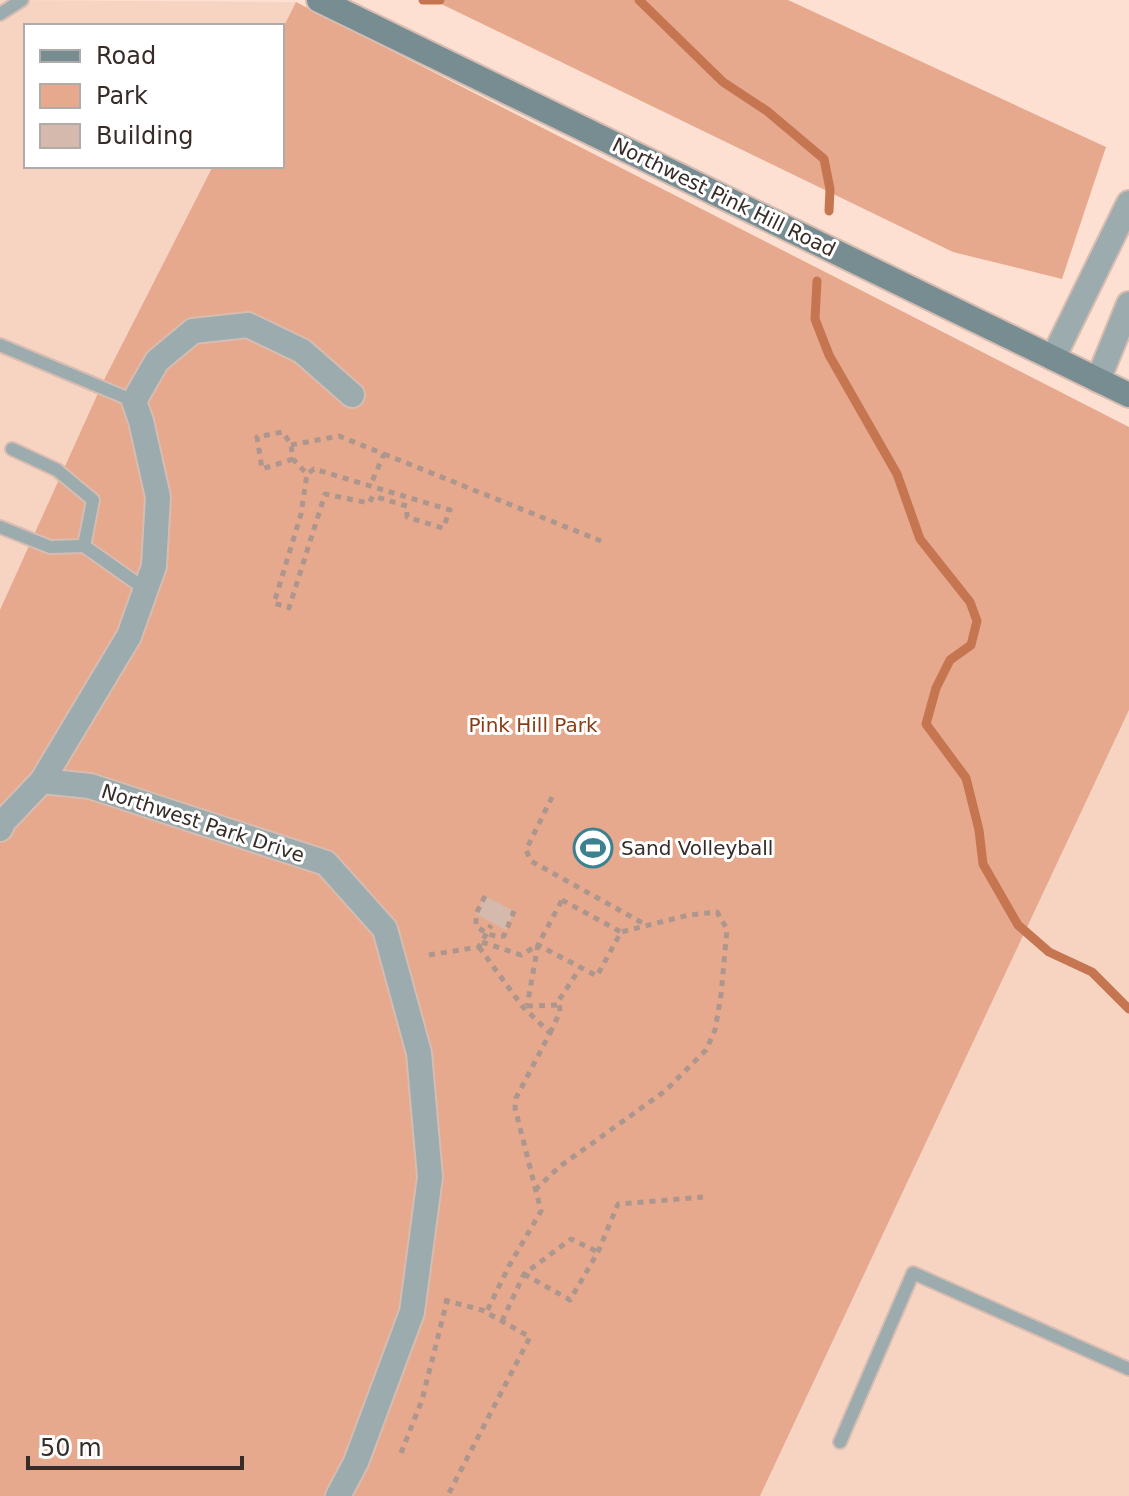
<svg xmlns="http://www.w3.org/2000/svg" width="1129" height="1496" font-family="'DejaVu Sans',sans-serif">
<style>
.built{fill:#f7d3c2}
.green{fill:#e6a98d}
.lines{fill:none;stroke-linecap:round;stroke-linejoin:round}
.stream{stroke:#c57650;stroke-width:9}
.building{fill:#d6b9ad}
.service-casing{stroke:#d6bcb1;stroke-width:16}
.minor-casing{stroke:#d6bcb1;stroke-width:28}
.secondary-casing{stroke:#d6bcb1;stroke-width:28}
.path{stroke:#ad968d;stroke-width:5;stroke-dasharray:6 6;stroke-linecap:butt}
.service{stroke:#9cabae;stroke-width:12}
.minor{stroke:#9cabae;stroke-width:24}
.secondary{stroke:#788d92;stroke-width:24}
.labels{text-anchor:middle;stroke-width:6;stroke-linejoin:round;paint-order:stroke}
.street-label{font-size:20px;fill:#372c27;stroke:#fff}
.park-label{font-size:20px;fill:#893e16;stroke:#fff}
.poi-label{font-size:20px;fill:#372c27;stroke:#fff;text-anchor:start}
</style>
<rect width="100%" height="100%" fill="#fee0d3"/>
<g class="built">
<polygon points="0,0 296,2 282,31 282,26 26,26 26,166 218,166 0,620"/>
<polygon points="1129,710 1129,1496 760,1496"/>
</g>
<g class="green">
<polygon points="433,0 788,0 1106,147 1062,279 953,252"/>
<polygon points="296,2 1129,427 1129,710 760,1496 0,1496 0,610 104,380 213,166 282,166 282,30"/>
</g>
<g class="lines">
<g class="stream">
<polyline points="423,0 440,0"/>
<polyline points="639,0 723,82 767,111 824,159 830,189 829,211"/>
<polyline points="817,281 815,319 829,355 897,474 920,539 970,602 977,621 971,645 950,660 936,688 926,724 966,778 979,830 983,864 1018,925 1049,952 1092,972 1129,1009"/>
</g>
</g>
<polygon class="building" points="485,896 514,911 506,930 476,914"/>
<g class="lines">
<defs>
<g id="service">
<polyline points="0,14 22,0"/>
<polyline points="0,345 134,401"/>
<polyline points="12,449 57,470 93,500 84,546 145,589"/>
<polyline points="0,527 50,547 84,546"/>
<polyline points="840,1442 913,1273 1129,1369"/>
</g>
<g id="minor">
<polyline points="1053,358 1129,203"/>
<polyline points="1098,380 1129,304"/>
<polyline points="42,781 90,786 326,863 385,929 419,1053 430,1177 412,1312 356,1462 338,1496"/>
<polyline points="0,829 4,821 42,781 129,636 154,566 158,497 141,421 134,401 157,361 193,331 248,325 302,351 352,395"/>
</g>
<polyline id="secondary" points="319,0 1129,395"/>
</defs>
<use href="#service" class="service-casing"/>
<use href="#minor" class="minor-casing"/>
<use href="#secondary" class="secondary-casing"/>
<g class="path">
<polyline points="291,445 339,436 384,454 370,486"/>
<polyline points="384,454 601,541"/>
<polyline points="293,459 262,469 257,437 283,432 291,445 293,459 307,474 314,469 450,510 443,528 407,517 407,506 373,496 369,503 325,494 289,608 274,603 301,514 307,474"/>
<polyline points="552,797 526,850 531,861 648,926"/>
<path d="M485,896L476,914V926C486,933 491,937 504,936L514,911"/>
<polygon points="562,900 621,932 597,976 538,945"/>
<polyline points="482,942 521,955 538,945 527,1006"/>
<polyline points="479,947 522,1006 550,1033 516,1098 515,1108 541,1211 509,1266 486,1313"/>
<polyline points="429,955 479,947 491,925"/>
<polyline points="527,1006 560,1005"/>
<polyline points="550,1033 560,1012 559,1000 581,967"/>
<polyline points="535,1190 559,1167 665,1091 706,1050 715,1030 721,995 727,929 717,912 689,915 621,932"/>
<polyline points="524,1274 570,1300 598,1252 618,1204 703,1197"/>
<polyline points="444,1300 482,1310 530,1337 449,1493"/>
<polyline points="502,1321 524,1274 571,1239 598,1252"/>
<polyline points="401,1453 422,1400 447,1301"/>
</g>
<use href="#service" class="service"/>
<use href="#minor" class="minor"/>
<use href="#secondary" class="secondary"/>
</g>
<defs>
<symbol id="stadium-ring" viewBox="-11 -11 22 22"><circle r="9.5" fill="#fff" stroke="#3c818f" stroke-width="1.5"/><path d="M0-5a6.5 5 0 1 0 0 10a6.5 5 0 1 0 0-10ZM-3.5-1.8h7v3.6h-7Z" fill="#3c818f"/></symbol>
</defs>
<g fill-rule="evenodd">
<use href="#stadium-ring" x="571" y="826" width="44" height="44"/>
</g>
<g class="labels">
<g class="street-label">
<text transform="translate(724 197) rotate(26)" y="7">Northwest Pink Hill Road</text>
<text transform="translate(203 823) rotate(18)" y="7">Northwest Park Drive</text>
</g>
<g class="park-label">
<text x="533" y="732">Pink Hill Park</text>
</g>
<g class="poi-label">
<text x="621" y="855">Sand Volleyball</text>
</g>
</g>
<rect x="24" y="24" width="260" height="144" fill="#ffffff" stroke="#afaba9" stroke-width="2"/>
<rect x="40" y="50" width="40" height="12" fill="#788d92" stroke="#afaba9" stroke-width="2"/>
<text x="96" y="64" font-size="24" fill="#372c27">Road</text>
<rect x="40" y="84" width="40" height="24" fill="#e6a98d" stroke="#afaba9" stroke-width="2"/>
<text x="96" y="104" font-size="24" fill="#372c27">Park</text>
<rect x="40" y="124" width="40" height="24" fill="#d6b9ad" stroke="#afaba9" stroke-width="2"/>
<text x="96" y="144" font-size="24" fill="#372c27">Building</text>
<path d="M28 1456v12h214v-12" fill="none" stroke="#372c27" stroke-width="4"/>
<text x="40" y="1456" font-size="24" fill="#372c27" stroke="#ffffff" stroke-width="6" paint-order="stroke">50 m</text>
</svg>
